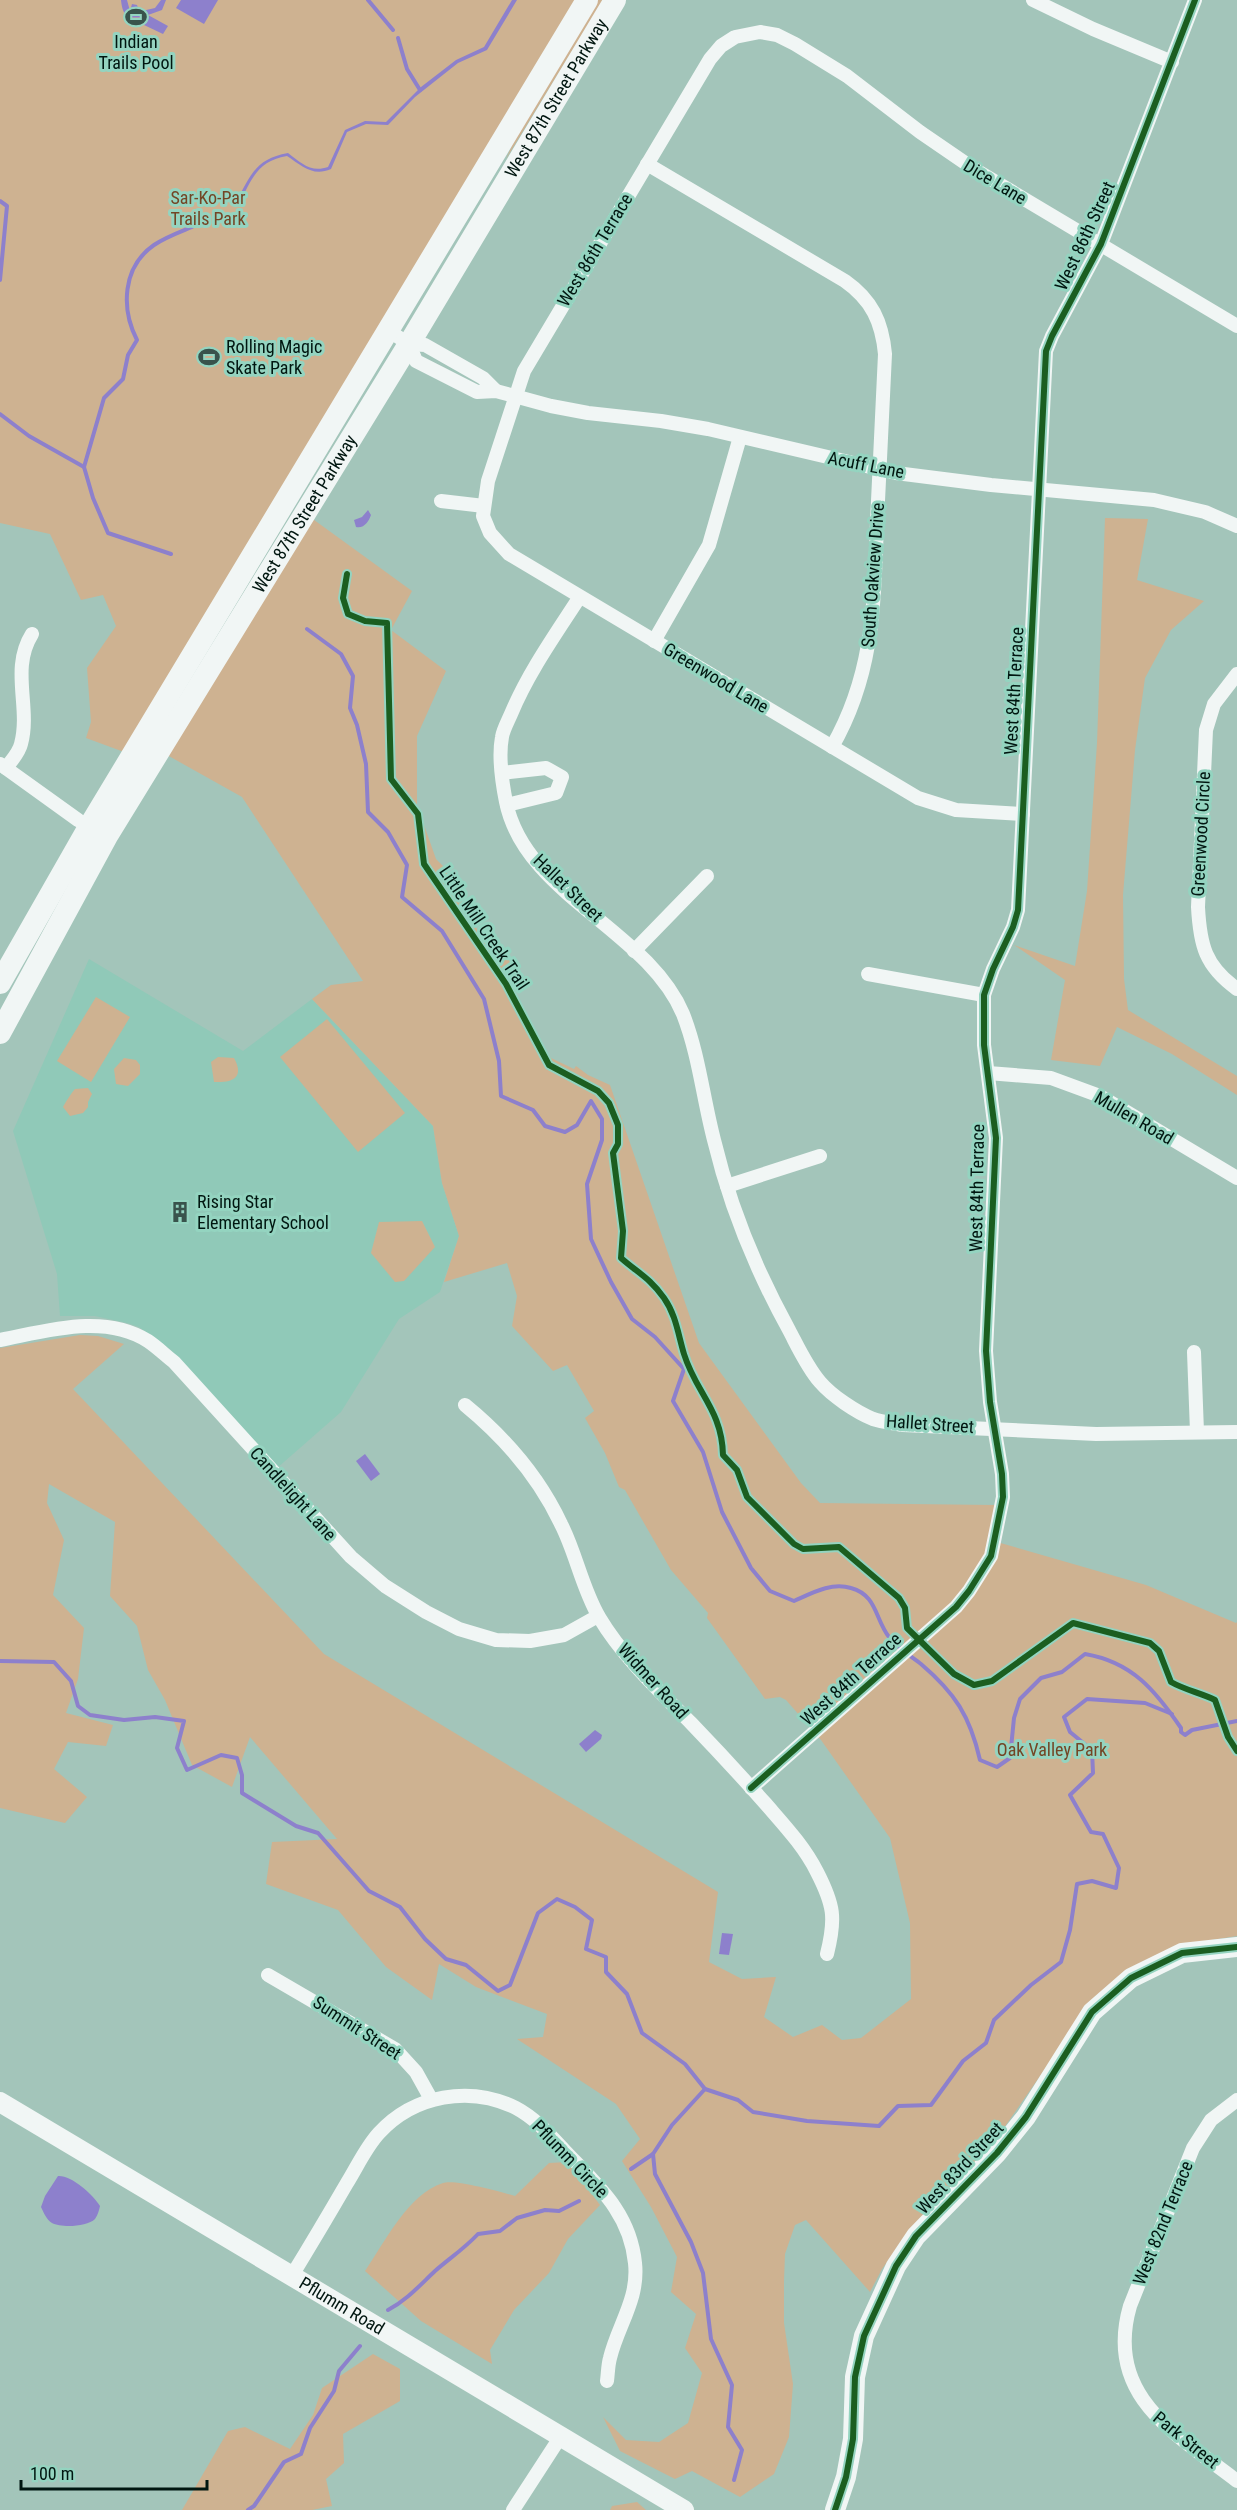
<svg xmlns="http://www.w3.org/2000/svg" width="1237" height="2510" font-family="'Roboto Condensed',sans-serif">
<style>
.built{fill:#90c9b8}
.green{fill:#ceb291}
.water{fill:#8d80cc}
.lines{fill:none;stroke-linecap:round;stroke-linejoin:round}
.stream{stroke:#8d80cc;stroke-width:4}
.street{stroke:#f1f6f5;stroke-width:14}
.secondary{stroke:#f1f6f5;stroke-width:20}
.primary{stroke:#f1f6f5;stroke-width:22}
.cycleway-casing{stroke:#94d4c0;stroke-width:10}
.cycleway{stroke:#1b5e20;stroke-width:6}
.labels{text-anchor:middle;stroke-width:6;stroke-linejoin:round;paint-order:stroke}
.poi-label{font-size:18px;fill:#001610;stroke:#94d4c0;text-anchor:start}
.street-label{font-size:18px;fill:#001610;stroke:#94d4c0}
.park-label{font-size:18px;fill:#734525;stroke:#94d4c0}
</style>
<rect width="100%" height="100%" fill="#a3c5ba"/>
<polygon class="built" points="89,959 243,1051 312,999 433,1126 442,1183 459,1236 440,1292 399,1319 341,1412 276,1469 171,1350 139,1327 127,1323 95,1316 60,1316 57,1274 13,1131"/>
<g class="green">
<polygon points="0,0 575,0 124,752 86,738 91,722 87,668 116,626 103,595 81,600 50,534 0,523"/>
<polygon points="597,0 603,0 506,159 516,136"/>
<polygon points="310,517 412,591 391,630 446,671 417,736 417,805 436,859 443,866 475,927 511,959 504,983 551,1058 574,1069 576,1066 588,1075 610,1085 699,1343 801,1483 820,1503 995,1505 990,1540 1146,1585 1236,1623 1237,1622 1237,1936 1199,1942 1096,1996 994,2142 912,2227 882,2269 870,2292 806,2220 795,2225 785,2254 784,2281 784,2323 793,2384 789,2437 774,2474 740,2497 692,2471 675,2479 620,2451 603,2417 626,2440 659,2442 688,2423 702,2373 685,2348 696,2314 671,2292 677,2257 651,2207 622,2161 640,2139 616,2104 517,2039 543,2037 547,2014 476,1987 439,1964 432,2000 386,1967 338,1910 266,1884 272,1842 337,1839 250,1737 232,1787 192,1765 165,1700 148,1670 137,1626 110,1596 115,1522 49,1484 47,1503 64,1540 53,1595 84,1628 78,1679 66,1713 113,1725 106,1746 68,1742 54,1769 87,1797 65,1823 0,1808 0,1348 80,1335 98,1336 124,1344 73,1389 324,1654 718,1892 709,1962 742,1979 776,1977 764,2017 793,2037 822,2025 842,2040 861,2038 911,1999 910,1923 890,1838 821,1740 786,1700 780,1697 765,1699 707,1618 708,1613 671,1570 625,1490 619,1487 605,1453 585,1418 594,1411 567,1365 553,1371 512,1326 517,1296 507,1263 444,1282 459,1236 442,1183 433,1126 312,999 331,985 363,981 242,797 167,755"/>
<polygon points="1105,518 1148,519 1137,580 1204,601 1171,630 1145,678 1135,750 1123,895 1124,979 1128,1010 1237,1076 1237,1095 1172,1054 1117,1027 1100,1066 1051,1060 1065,980 1014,945 1075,966 1087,891 1097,743"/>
<polygon points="96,997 130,1017 91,1082 57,1061"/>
<polygon points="327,1019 405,1113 358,1152 280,1057"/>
<path d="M218,1057L234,1058C245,1078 232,1083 214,1082L211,1062Z"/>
<polygon points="124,1058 136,1060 140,1065 140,1074 128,1086 116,1084 114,1069"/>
<path d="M88,1088L92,1094L88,1102V1107L83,1113L70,1116L63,1107C65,1103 72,1092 75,1089Z"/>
<polygon points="422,1221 435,1247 404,1281 395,1282 371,1253 379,1222"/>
<path d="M568,2162L600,2205L568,2239L549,2273L514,2310L490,2350L492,2364L421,2321L365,2271C385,2242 408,2194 443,2183C455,2179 501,2192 515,2196L549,2163Z"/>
<polygon points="373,2354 400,2369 400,2401 343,2434 344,2463 326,2479 332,2506 312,2510 182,2510 228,2431 245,2427 290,2449 313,2415 322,2388"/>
<polygon points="637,2502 646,2510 610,2510 612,2506"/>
</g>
<g class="water">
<path d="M121,0H127L130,11L132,4L137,5L138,8L133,13L155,8L161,0H166L162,10L148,15L168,26L163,34L144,25L147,17C130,18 123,20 121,0Z"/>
<polygon points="181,0 218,0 204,24 176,8"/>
<path d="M512,0H517L487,50L458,63L415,97L388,125L366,124L347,132L331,169C313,177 302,166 287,156C257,161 252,179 239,204L236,202C251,175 255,159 288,153C301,163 311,173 328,167L345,130L365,121L386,122L421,87L456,60L484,47Z"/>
<path d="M368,510L371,515C369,521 364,529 356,527L354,520L362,517Z"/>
<polygon points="365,1454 380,1474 371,1481 356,1461"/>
<polygon points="595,1730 602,1735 601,1739 586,1752 579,1744"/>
<polygon points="722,1933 733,1934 729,1955 719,1954"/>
<path d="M58,2176C71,2175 93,2194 100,2206C99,2210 98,2215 95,2219C87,2227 61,2228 52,2223C46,2219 44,2213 41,2207L45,2196Z"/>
</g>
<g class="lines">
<g class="stream">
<polyline points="368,0 393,30"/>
<polyline points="398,38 407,69 420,90"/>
<polyline points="0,201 7,206 0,280"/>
<polyline points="0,414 29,436 84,467 93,498 108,533 171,554"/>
<path d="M84,467L104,398L123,379L128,355L137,340C121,309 122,267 154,245C166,237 180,232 192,227"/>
<path d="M307,629L341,654L353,676L350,708L357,725L366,764L368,812L388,832L407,865L402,897L442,931L484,999L499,1061L501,1096L533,1110L545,1126L565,1132L577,1125L591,1101L602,1119V1140L587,1184L591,1239L611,1282L632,1319L655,1337L684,1369L673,1401L703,1452L722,1512L751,1568L770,1591L794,1601C812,1593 831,1582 851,1588C877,1595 875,1619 889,1637C896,1647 911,1656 921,1664C955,1693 970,1716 980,1760L997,1767L1010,1758L1014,1718L1020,1699L1041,1678L1062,1672L1085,1654C1132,1662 1155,1690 1181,1728V1732L1185,1735L1192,1730L1237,1721"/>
<polyline points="0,1661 54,1662 71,1681 78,1706 90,1715 124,1720 155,1717 184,1721 177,1748 187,1770 221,1755 237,1758 242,1775 242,1793 296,1826 318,1833 369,1891 400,1907 425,1939 446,1959 466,1965 498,1991 510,1985 538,1913 557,1899 575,1907 592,1920 586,1949 606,1957 606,1972 627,1994 642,2033 685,2064 705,2089 738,2100 753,2112 807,2121 879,2126 898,2106 931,2105 963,2061 986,2043 994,2020 1031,1985 1061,1962 1070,1930 1077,1884 1092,1881 1116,1888 1119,1868 1103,1834 1091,1832 1070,1795 1093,1773 1092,1750 1070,1732 1064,1717 1087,1699 1145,1703 1172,1714"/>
<polyline points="705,2089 672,2125 653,2154 655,2174 691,2242 703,2273 711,2339 732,2385 728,2427 742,2450 734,2480"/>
<polyline points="631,2169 653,2154"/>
<path d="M388,2310C407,2300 420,2285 435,2271C450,2258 465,2248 478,2234L500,2231L517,2218L545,2210L559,2211L579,2201"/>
<polyline points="248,2510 254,2506 284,2462 301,2454 310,2428 334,2391 339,2371 360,2346"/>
</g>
<g class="street">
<polyline points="1033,0 1093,29 1172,62"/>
<path d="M647,164L845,281C872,300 882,322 885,354C882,410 880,466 877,522C874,604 874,674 832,747"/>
<polyline points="389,331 409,344 425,345 483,378 496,391"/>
<polyline points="409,344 416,361 477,392 496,391 551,406 588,413 661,421 708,429 896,473 991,485 1154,500 1205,512 1237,526"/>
<polyline points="441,501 484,506"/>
<path d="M579,598C555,635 528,673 511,714C508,721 503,730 502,737C498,758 502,782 506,802C525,895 647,929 683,1014C699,1055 703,1098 714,1140C730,1207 756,1270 789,1330C798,1347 807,1367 820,1382C832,1396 856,1412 873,1419C882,1422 893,1423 903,1425L1096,1434L1237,1432"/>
<polyline points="654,641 709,545 740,437"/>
<path d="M1237,674L1214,704L1206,730L1198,907C1200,945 1205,966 1237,989"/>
<polyline points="0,764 78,820 95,830"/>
<path d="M6,768C11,761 19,753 21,744C31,707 10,669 32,634"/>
<polyline points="502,773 546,768 562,777 556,793 507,805"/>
<polyline points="1023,814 956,810 918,798 509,554 490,533 483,516 488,481 524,371 710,59 721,46 735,37 760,32 777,35 795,44 847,76 920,132 974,169 1237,326"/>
<polyline points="634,951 707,876"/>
<polyline points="868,974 984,995"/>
<polyline points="988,1073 1051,1078 1100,1096 1237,1178"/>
<polyline points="727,1186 820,1156"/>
<path d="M0,1340C47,1331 104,1313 148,1341C157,1347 165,1355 174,1362L351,1557L385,1586L426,1612L459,1629L496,1640L530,1641L564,1635L598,1616"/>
<polyline points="1194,1352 1197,1432"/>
<path d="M465,1405C504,1437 539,1477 561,1524C576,1553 582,1588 599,1617C622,1656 659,1691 691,1723C716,1749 741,1776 765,1803C784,1825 804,1846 817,1872C834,1905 836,1918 827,1954"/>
<polyline points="751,1788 956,1607 969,1591 991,1556 1003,1497 1002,1474 990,1402 986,1351 996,1138 984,1045 984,995 993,969 1013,927 1018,910 1046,351 1052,336 1101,244 1195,0"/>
<polyline points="268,1975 395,2049 416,2072 431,2099"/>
<path d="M1237,2100L1211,2120L1193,2148L1130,2306C1104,2396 1176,2434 1237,2481"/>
<path d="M291,2277C310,2246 329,2214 347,2183C357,2167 366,2147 379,2133C414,2095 470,2085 516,2108C535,2118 550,2135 564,2150C597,2185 630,2212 635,2263C639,2299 618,2325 610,2358C608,2365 608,2373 607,2381"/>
<polyline points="513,2510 561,2436"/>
</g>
<g class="secondary">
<path id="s1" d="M0,2102L684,2510"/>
<polyline points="835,2510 846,2477 853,2439 855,2377 864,2336 896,2266 916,2236 997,2153 1026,2117 1092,2012 1131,1978 1182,1953 1237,1947"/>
</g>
<g class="primary">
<polyline points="0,983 89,827 587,0"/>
<path id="s2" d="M0,1033L107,836L409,344L615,0"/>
</g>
<defs>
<g id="cycleway">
<path d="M347,574L343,598L348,614L365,621L387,623L391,779L418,814L424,864L506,984L549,1065L598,1091L609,1103L618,1125V1144L613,1153L623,1231L621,1258C638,1273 650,1278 664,1298C676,1315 678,1334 684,1354C696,1393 722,1410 723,1455L737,1470L747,1497L794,1544L803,1549L839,1547L899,1598L905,1608L907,1628L954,1674L974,1685L992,1681L1073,1623L1150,1643L1159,1651L1171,1682C1185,1690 1201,1693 1215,1700L1228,1737L1237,1751"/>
<polyline points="751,1788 956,1607 969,1591 991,1556 1003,1497 1002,1474 990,1402 986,1351 996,1138 984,1045 984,995 993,969 1013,927 1018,910 1046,351 1052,336 1101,244 1195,0"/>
<polyline points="835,2510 846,2477 853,2439 855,2377 864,2336 896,2266 916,2236 997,2153 1026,2117 1092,2012 1131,1978 1182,1953 1237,1947"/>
</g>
</defs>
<use href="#cycleway" class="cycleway-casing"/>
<use href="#cycleway" class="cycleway"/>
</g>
<defs>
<symbol id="stadium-bare" viewBox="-9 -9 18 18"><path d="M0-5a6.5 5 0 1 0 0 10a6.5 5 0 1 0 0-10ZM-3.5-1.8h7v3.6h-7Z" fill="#39534c" stroke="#94d4c0" stroke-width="2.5" paint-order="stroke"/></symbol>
<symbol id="building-bare" viewBox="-9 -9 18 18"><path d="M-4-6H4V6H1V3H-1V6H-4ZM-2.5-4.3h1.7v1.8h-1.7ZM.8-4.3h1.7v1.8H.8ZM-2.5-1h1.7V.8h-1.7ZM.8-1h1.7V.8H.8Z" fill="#39534c" stroke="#94d4c0" stroke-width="2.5" paint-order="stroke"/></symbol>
</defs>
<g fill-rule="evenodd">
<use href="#stadium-bare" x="121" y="2" width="30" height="30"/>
<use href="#stadium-bare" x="194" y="342" width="30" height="30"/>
<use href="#building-bare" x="165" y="1197" width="30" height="30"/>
</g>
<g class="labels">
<g class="poi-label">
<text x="136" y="48" text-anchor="middle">Indian<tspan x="136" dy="21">Trails Pool</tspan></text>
<text x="226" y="353">Rolling Magic<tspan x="226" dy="21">Skate Park</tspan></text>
<text x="197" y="1208">Rising Star<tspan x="197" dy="21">Elementary School</tspan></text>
</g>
<g class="street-label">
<text dy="6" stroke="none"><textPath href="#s2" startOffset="1088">West 87th Street Parkway</textPath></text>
<text transform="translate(995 182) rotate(31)" y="6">Dice Lane</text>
<text transform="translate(1085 236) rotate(-65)" y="6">West 86th Street</text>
<text transform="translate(595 250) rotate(-59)" y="6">West 86th Terrace</text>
<text transform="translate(866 465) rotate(11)" y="6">Acuff Lane</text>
<text dy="6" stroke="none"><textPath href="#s2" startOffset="602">West 87th Street Parkway</textPath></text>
<text transform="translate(873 575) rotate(-86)" y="6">South Oakview Drive</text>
<text transform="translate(716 678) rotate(31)" y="6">Greenwood Lane</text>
<text transform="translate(1014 691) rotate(-87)" y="6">West 84th Terrace</text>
<text transform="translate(1201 834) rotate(-87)" y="6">Greenwood Circle</text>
<text transform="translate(568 888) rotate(44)" y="6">Hallet Street</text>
<text transform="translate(484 928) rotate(56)" y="6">Little Mill Creek Trail</text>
<text transform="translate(1134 1118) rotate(30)" y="6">Mullen Road</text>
<text transform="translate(977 1188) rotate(-89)" y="6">West 84th Terrace</text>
<text transform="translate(930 1424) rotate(4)" y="6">Hallet Street</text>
<text transform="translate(293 1494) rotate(48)" y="6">Candlelight Lane</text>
<text transform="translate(851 1679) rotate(-42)" y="6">West 84th Terrace</text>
<text transform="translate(653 1681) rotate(48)" y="6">Widmer Road</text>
<text transform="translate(357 2028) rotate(33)" y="6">Summit Street</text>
<text transform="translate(570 2159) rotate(46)" y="6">Pflumm Circle</text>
<text transform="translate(960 2168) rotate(-47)" y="6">West 83rd Street</text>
<text transform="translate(1163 2223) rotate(-68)" y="6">West 82nd Terrace</text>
<text dy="6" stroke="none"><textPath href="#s1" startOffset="398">Pflumm Road</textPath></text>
<text transform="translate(1186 2440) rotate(39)" y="6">Park Street</text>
</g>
<g class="park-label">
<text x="208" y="204">Sar-Ko-Par<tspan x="208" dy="21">Trails Park</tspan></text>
<text x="1052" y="1756">Oak Valley Park</text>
</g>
</g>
<path d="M21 2480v9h186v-9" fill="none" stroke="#001610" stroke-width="3"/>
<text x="30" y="2480" font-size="18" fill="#001610" stroke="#94d4c0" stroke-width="4.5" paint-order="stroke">100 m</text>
</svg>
